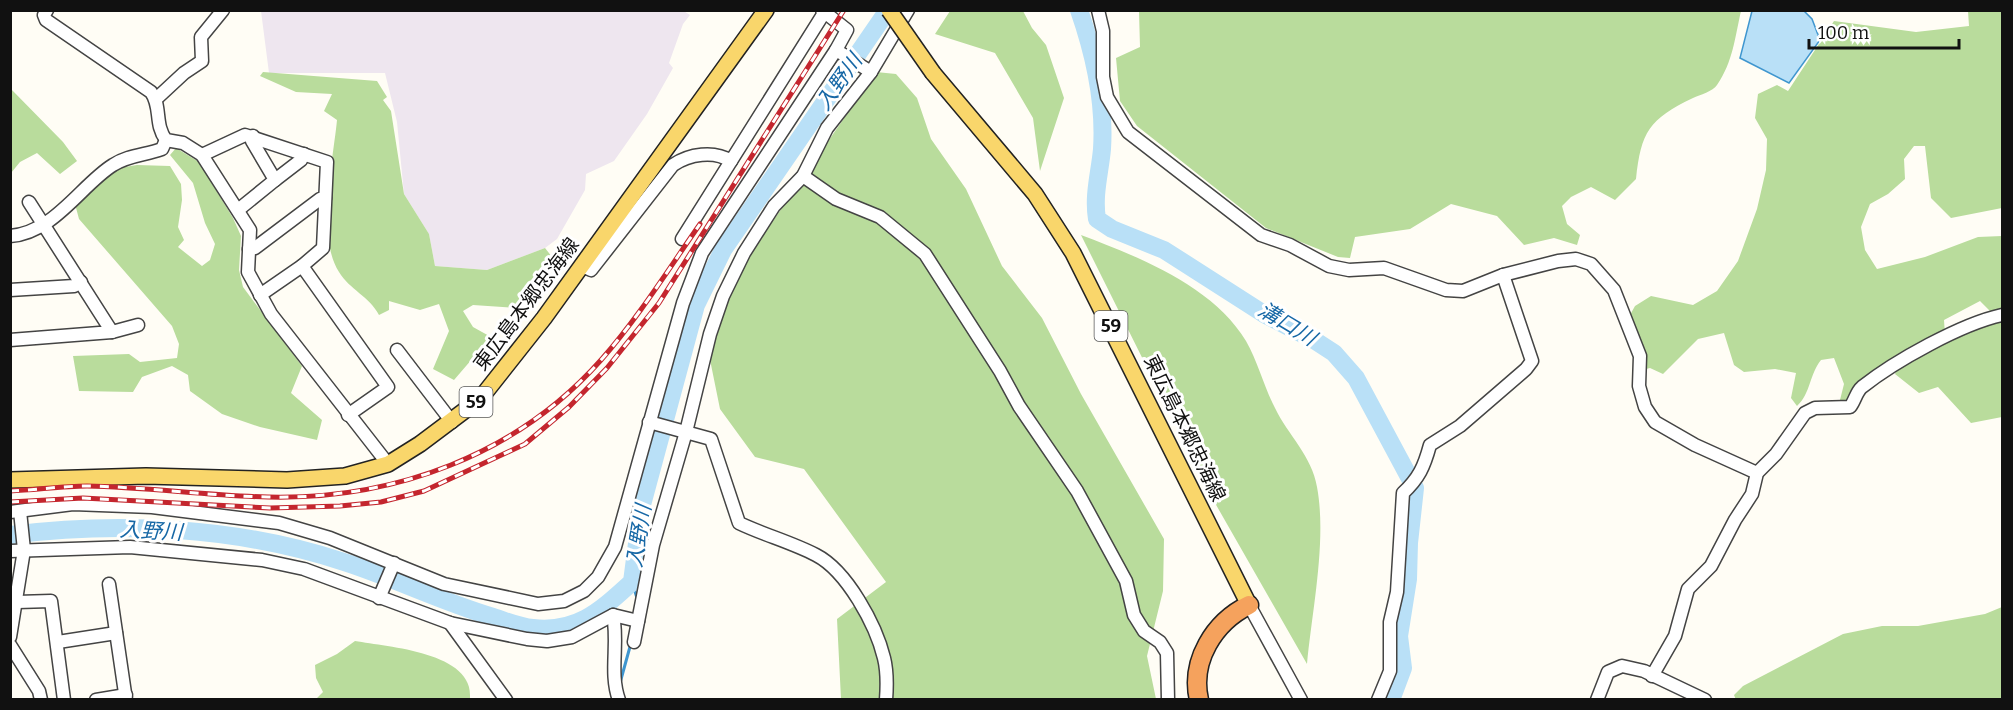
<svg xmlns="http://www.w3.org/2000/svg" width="2013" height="710" font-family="Bitter,'Noto Sans JP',serif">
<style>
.industrial{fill:#eee6ef}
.forest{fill:#b9dc9c}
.water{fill:#b9e0f7;stroke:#3f96cf;stroke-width:1.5}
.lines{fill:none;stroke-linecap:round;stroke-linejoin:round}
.stream{stroke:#3f96cf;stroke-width:3}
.river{stroke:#b9e0f7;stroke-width:18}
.minor-casing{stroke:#444;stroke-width:15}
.major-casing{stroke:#222;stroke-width:18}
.highway-casing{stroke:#222;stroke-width:21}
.minor{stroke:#fff;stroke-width:12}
.major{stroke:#f9d66b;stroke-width:15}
.highway{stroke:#f5a25d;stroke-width:18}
.rail-casing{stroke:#c4262e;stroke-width:5}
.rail{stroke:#fff;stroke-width:3;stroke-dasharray:9;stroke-linecap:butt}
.major-bridge-casing{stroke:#222;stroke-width:18;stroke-linecap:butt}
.major-bridge{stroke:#f9d66b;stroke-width:15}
.labels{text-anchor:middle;stroke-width:6;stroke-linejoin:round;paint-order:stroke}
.shield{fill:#fff;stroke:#585858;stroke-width:1.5}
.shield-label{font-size:18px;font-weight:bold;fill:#111}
.street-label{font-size:20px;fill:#111;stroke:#fff}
.water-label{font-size:21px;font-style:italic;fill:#1768a6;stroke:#fff}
</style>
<rect width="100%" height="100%" fill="#fffdf5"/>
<polygon class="industrial" points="682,10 690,15 683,24 669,63 673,68 647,114 614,161 586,174 585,190 557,239 545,248 487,270 435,266 429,234 404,194 397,122 385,73 269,73 261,11"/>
<g class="forest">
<polygon points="950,11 1023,11 1032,28 1046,45 1064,98 1040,171 1033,118 995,53 935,34"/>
<path d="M1139,11V10L1741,11C1735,37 1733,62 1717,85C1713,91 1700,95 1693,98C1649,119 1641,132 1636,179L1615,200L1591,187L1571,197L1562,206L1567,224L1580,235L1577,245L1554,238L1524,245L1497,216L1451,204L1410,229L1355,237L1350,258L1338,257L1266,228L1137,126L1120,101L1116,58L1140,47Z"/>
<path d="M1968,11H2002V208L1951,218L1931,198L1925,146H1914L1904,159L1905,179L1888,194L1870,204L1861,227L1865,250L1877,269L1925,257L1978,237L2002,236V417L1971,423L1938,387L1919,393L1895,374L1898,367L1967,331L1988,323L1990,311L1980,301L1944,320L1945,335L1857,386L1846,402L1840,400L1844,384L1834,358L1821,360C1809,375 1811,393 1797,406L1791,398L1796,373L1775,369L1744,372L1734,365L1724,333L1698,339L1663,374L1650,368L1638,371L1625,324L1635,306L1651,296L1693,305L1717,291L1738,261L1757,209L1766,170L1767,139L1755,118L1758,94L1777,85L1788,91L1834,21L1916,32L1969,26Z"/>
<path d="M263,72L377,81L387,97L383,100L391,111L404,194L429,234L435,266L487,270L545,248L556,262L517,308L473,305L463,311L473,327L491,337L454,380L433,369L449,331L439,304L420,310L389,301V310L379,315C369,296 350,290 339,272C316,236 333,162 337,120L324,111L332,94L296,92L260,76Z"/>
<polygon points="876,72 896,74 917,98 931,139 966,189 1002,266 1042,318 1081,394 1164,539 1163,591 1147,656 1156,699 841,699 837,619 886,582 804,469 755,457 720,409 705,335 750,254"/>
<polygon points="11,89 63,142 77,161 60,174 37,153 20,162 11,173"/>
<polygon points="176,148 199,162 233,218 241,236 239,270 243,287 302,366 291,393 322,420 317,440 260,427 222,414 190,391 188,375 172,366 142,377 133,392 79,391 73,356 129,354 140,362 177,358 179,344 172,326 79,219 75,204 113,169 137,165 170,166 181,184 182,200 178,227 184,240 178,247 202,266 210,260 215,244 205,223 193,183 170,155"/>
<path d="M1081,235C1139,257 1213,286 1246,341C1258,362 1264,387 1275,408C1288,435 1312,456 1317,487C1327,540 1312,611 1307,664L1211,496Z"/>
<polygon points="2002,607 2002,699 1736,700 1734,695 1743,686 1843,634 1882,626 1918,626 1985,614"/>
<path d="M355,641C388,647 475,652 470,699H316L323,692L316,678L315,665L337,654Z"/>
</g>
<polygon class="water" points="1752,11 1804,11 1812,19 1820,40 1789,83 1740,58"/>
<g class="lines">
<g class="stream">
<polyline points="632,582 637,598"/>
<polyline points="620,683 631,643"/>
</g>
<g class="river">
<path d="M1079,10C1094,53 1105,103 1102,149C1100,172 1093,195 1097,219L1112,229L1164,250L1264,314L1314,340L1334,353L1356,378L1415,488L1409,543L1408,579L1399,636L1403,668L1391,700"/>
<path d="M10,535C120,521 238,527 344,562C394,578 442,602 493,617C506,621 520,627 533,628C578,633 601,610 632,582L642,505L696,305L723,250L888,10"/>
</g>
<defs>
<g id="minor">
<path d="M47,10L44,15L46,20L151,92C162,107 154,124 166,140L183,143L202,155L250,230L248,272L271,314L388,464"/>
<polyline points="822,10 847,30 836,50 871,72 908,10"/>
<polyline points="1098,10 1103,31 1103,77 1107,97 1128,132 1261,235 1290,245 1329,266 1349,270 1384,268 1446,290 1463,291 1503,275 1558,261 1576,259 1591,264 1614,290 1640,356 1639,386 1645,407 1655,422 1695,445 1757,473"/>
<polyline points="156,99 184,73 202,61 201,37 223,10"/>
<polyline points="202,155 245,135 327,162 323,248 302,266 388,387 348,415"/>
<polyline points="803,176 836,199 880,217 925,254 1000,371 1019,406 1077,491 1126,581 1134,615 1144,631 1160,642 1167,653 1168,700"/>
<polyline points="275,180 301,160 304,154"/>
<polyline points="238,210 275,180 252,141 253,136"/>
<path d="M10,236C54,233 82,184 113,165C128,155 146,155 162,149L166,140"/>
<polyline points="682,239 824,13"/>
<polyline points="249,249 255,248 320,199 325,198"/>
<path d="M582,266L591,270L673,165C689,154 714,150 731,161"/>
<polyline points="10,290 74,286 81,282"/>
<polyline points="260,295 302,266"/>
<polyline points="112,332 138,325"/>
<polyline points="10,340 112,332 29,202"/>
<polyline points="397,350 452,422"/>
<path d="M649,422L711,439L739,523C764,535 791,542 816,555C847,571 876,625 884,658C887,670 887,687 886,700"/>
<polyline points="10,512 73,504 152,507 279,523 330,538 444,584 538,604 564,601 584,591 598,577 615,547 683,303 702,253 836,50"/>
<polyline points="10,551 130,547 262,560 304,569 450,623 527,639 547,641 572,637 613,615 638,621"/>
<polyline points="109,584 126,700"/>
<polyline points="379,598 394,563"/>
<polyline points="17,602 51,601 64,700"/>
<polyline points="1249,605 1301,700"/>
<path d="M613,615C619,643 609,673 619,700"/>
<polyline points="450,623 506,700"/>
<polyline points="10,637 24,550 20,511"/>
<polyline points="58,642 116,633"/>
<polyline points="634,642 653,545 686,432 710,334 723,296 744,253 774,206 803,176 827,128 871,72"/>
<polyline points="10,645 39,691 41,700"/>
<path d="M1652,676L1675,636L1688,589L1711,566L1735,520L1752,494L1757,473L1776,454L1805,413L1815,408L1850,407C1855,401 1856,392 1862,387C1895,361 1961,324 2002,315"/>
<polyline points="96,700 126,695"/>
<path d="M1378,700L1390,671V622L1397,592L1403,493C1419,478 1424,467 1430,445L1460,426L1526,369L1532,361L1503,275"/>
<polyline points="1597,700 1608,672 1622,666 1644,671 1705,700"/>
</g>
<g id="major">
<polyline points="933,73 1035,194 1073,253 1249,605"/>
<polyline points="10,480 146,476 287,480 345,476 388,464 420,444 480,399 544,318 766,10"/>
</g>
<path id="highway" d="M1199,700C1190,661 1214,622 1249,605"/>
</defs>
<use href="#minor" class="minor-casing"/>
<use href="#major" class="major-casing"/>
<use href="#highway" class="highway-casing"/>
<use href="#minor" class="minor"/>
<use href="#major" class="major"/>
<use href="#highway" class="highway"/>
<defs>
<g id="rail">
<path d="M10,491C36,490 62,486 87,486C148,487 208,496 268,497C394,500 517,455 601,360C638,318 668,270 700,224"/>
<polyline points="10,502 83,498 270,508 340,506 381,502 424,491 525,444 569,407 607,368 659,303 844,10"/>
</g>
</defs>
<use href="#rail" class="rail-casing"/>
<use href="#rail" class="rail"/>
<defs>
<polyline id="major-bridge" points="889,10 933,73"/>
</defs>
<use href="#major-bridge" class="major-bridge-casing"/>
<use href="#major-bridge" class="major-bridge"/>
</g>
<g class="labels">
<g class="shield">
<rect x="1094.5" y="311" width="33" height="30" rx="4.5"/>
<rect x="459.5" y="387" width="33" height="30" rx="4.5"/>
</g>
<g class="shield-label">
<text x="1111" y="332">59</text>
<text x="476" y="408">59</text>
</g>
<g class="street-label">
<text transform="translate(526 304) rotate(-53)" y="7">東広島本郷忠海線</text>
<text transform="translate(1185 428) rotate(64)" y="7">東広島本郷忠海線</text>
</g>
<g class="water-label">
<text transform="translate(839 82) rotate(-55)" y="7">入野川</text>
<text transform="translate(1287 324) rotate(31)" y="7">溝口川</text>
<text transform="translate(151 531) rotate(3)" y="7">入野川</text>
<text transform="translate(639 536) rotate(-81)" y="7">入野川</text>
</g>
</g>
<rect width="2013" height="710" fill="none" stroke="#111111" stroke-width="24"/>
<path d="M1809 39v9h150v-9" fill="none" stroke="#111111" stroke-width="3"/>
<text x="1818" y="39" font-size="18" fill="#111111" stroke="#ffffff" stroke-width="4.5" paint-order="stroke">100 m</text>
</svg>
